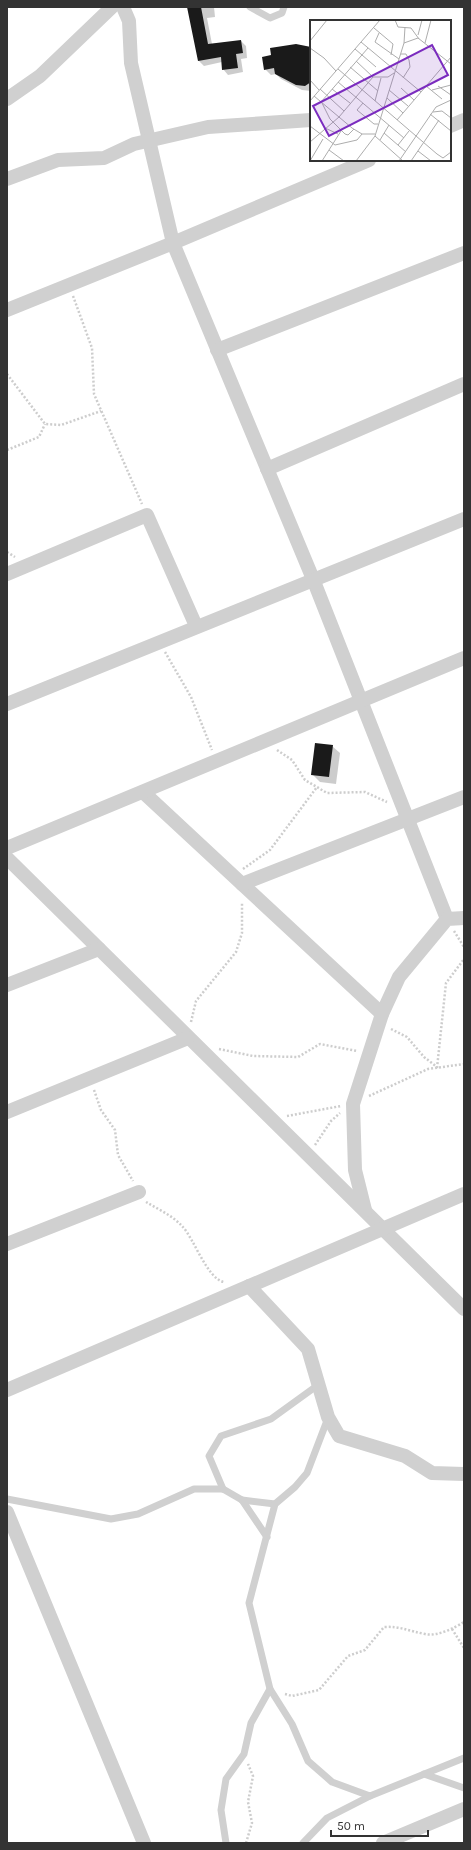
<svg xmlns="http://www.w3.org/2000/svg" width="471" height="1850" font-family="Karla,sans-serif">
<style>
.shadow{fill:#0003}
.building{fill:#1a1a1a}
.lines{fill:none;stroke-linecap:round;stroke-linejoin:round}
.path{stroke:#cdcdcd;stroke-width:2.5;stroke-dasharray:2 2;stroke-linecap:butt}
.service{stroke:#d0d0d0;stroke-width:7}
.minor{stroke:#d0d0d0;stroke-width:14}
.inset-road{fill:none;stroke:#adadad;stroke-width:1}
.view{fill:#7b2cbf;fill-opacity:0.15;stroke:#7b2cbf;stroke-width:2}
.inset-edge{fill:none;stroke:#333;stroke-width:2}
</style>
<rect width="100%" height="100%" fill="#fff"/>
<g class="shadow">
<polygon points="188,7 214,7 215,17 207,18 212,44 241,41 246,46 247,58 241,59 243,72 228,75 223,69 222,62 204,66 199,61"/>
<polygon points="311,49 311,91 302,90 281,79 276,74 271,75 265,69"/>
<polygon points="332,746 340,753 336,784 320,782 312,774"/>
</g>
<g class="building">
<polygon points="187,7 201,7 208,44 241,40 243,53 236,54 238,68 222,70 221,57 198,61"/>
<polygon points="296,44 311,47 311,82 305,86 296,85 275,74 274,68 264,70 262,57 271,55 270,48"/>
<polygon points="315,743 333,745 329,777 311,775"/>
</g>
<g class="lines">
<g class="path">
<polyline points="73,296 92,348 94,394 142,504"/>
<polyline points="7,374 45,424 61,425 101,411"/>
<polyline points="7,450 39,437 45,424"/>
<polyline points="7,552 15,557"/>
<polyline points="165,652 191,697 212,750"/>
<polyline points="277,750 292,760 305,780 327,793 365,792 387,802"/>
<polyline points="243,869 270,850 317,787"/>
<polyline points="454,931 464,947"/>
<polyline points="191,1022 196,1001 236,952 242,933 242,903"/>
<polyline points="391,1029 407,1037 424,1057 437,1067"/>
<polyline points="219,1049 253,1056 298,1057 320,1044 357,1051"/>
<polyline points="437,1068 446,983 464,959"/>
<polyline points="94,1090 101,1110 115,1130 118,1155 133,1181"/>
<polyline points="369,1096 428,1069 464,1064"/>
<polyline points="287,1116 341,1106"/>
<polyline points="315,1145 331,1121 340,1113"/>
<path d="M146,1202C158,1209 173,1216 182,1226C194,1238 207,1279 224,1282"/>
<polyline points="452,1629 464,1648"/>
<path d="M285,1694L292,1696L319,1690L348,1656L365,1650L384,1627C400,1626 409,1631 425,1634C437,1637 454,1628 464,1622"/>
<polyline points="246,1843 252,1823 248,1802 253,1776 248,1764"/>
</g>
<g class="service">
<polyline points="250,7 270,18 282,13 284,7"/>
<polyline points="223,1489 209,1456 221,1436 271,1419 318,1385"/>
<polyline points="7,1499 111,1519 138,1514 194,1489 223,1489 242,1500 267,1537"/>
<polyline points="242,1500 275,1504"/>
<polyline points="270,1689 292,1724 308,1761 332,1782 370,1796 464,1758"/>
<polyline points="424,1774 464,1788"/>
<polyline points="226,1843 221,1810 226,1779 244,1754 251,1723 270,1689 249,1603 275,1504 295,1487 307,1473 328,1418"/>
<polyline points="303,1843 327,1818 370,1796"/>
</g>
<g class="minor">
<polyline points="123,7 129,21 131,63 173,243 313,579 447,919"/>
<polyline points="7,99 40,76 112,7"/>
<polyline points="450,126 464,120"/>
<polyline points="7,179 58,160 104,158 134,144 208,127 311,120"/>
<polyline points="7,310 173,243 369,160"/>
<polyline points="217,350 464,253"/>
<polyline points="267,469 464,384"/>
<polyline points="7,574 147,515 196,626"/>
<polyline points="7,704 464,519"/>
<polyline points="143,792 382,1014"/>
<polyline points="7,848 464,658"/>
<polyline points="7,858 464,1309"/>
<polyline points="242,884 464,797"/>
<polyline points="7,985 99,949"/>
<polyline points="7,1112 188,1038"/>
<polyline points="365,1210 355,1170 353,1104 382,1014 399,977 447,919 464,918"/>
<polyline points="7,1244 139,1192"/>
<polyline points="249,1286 308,1349 328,1417 339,1436 405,1456 432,1473 464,1474"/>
<polyline points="7,1390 464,1194"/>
<polyline points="7,1512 144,1843"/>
<polyline points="383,1843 464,1809"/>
</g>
</g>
<g transform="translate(310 20)">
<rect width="141" height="141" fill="#fff"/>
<path class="inset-road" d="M85,0L88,7L101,8L109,19M64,8L83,24L81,35M69,13L65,22L89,39M108,15L112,0M0,21L17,0M51,22L111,72M94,23L108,18L141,44M115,23L121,0M0,28L14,38L26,51M45,29L66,47M91,34H96L99,40L100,47L93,58M46,41L63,57H78L84,53M40,47L68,71M28,49L127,134L133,138L141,132M0,60L9,70M28,62L94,118M116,66L132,79M128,66L141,75M91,68L104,80M10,69L34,91M22,69L40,83M79,70L98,86M122,70L141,65M4,76L42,108L52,114H65M77,78L93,93M0,81L70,0M65,81L71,58M11,82L58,28M12,83L20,99L35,114L38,115L44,109M53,83L47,90L64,104H68M123,92L132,91L141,98M120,94L141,111M87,100L141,37M0,106L25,125L47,120L52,114M15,108L28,114M74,113L96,132M65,116L93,141M70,120L79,105M0,122L29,97L63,57M88,125L99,111M19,130L34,141M108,131L121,141M0,141L13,119M12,141L31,111M46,141L65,116L94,23L95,7M89,141L126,87L141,80M101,141L129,100"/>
<path class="view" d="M122,25L138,55L19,116L3,86Z"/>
<rect width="141" height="141" class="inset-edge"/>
</g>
<rect width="471" height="1850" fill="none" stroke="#333333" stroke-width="16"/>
<path d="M331 1830v6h97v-6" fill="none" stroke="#333333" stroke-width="2"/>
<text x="337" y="1830" font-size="12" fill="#333333" stroke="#ffffff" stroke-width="3" paint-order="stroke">50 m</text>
</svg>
